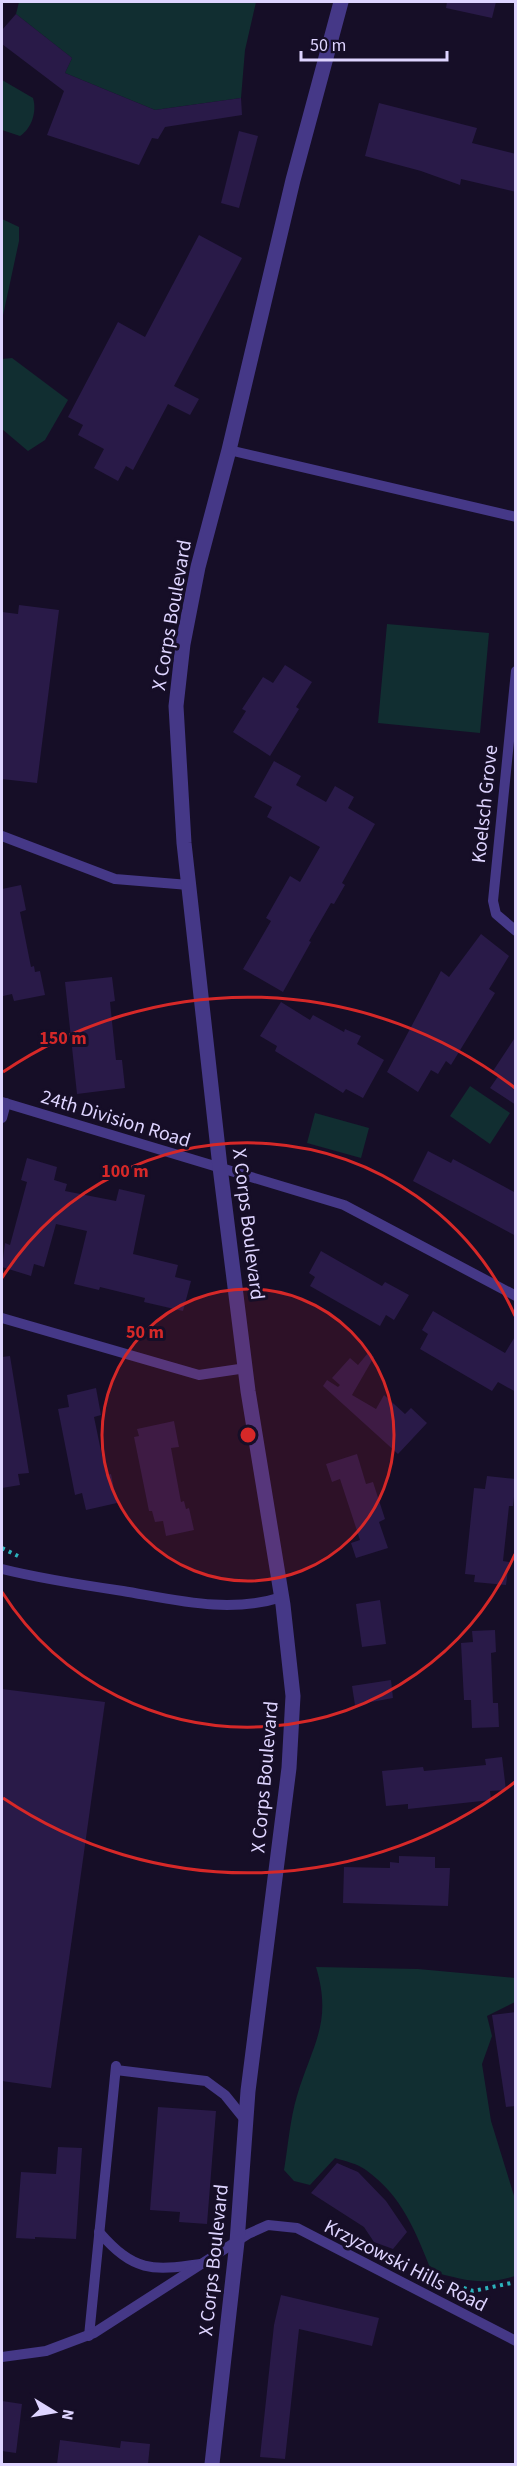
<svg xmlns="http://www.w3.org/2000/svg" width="517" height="2466" font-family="'Source Sans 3',sans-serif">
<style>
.green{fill:#112e31}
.building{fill:#291a48}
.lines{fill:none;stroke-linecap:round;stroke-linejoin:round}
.path{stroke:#2cb2bb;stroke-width:4;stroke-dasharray:3 4.5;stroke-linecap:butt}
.service{stroke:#453887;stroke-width:10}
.minor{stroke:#453887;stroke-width:15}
.ring{fill:none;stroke:#d62828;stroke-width:3}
.labels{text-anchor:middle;stroke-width:6;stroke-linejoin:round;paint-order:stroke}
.street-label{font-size:20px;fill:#ded4ff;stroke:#160e27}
.centre{fill:#d62828;stroke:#160e27;stroke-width:3}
.ring-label{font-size:18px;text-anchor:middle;font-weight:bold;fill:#d62828;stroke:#160e27;stroke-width:6;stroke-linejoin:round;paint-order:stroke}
</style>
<rect width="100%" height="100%" fill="#160e27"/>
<g class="green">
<polygon points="19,2 256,2 245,50 241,98 155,110 65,73 72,58 16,14"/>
<path d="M2,80L33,98C37,111 32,128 20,136L2,130Z"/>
<polygon points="2,219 19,227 19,241 2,320"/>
<polygon points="12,358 68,400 45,440 28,451 2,429 2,359"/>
<polygon points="387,624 489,633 480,733 378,723"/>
<polygon points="470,1086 510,1113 490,1144 450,1116"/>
<polygon points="315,1113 369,1128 361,1158 307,1143"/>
<path d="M316,1967L418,1969L515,1978V2002L487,2016L492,2036L482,2064L491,2121L515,2199V2276C481,2286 466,2280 432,2272C415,2231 403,2197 366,2170C358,2164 345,2161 335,2158L310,2185L294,2181L284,2170C288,2147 290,2119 297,2096C312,2045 333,2023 316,1967Z"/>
</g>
<g class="building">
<polygon points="447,2 496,2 492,18 446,8"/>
<polygon points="16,14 72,58 65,73 155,110 241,98 242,115 165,127 158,139 152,138 139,165 47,135 64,91 2,44 2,30"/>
<polygon points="379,103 477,128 472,143 516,154 516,192 461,179 460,185 421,171 365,156"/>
<polygon points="239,131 258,136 239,208 221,203"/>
<polygon points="199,235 242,258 174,386 199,399 190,415 168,404 133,470 126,466 118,481 94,468 104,449 78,435 83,425 68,417 118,322 145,337"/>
<polygon points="19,605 59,610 37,783 2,779 2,612 18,614"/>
<polygon points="285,665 312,682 296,707 299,709 270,756 233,732 246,711 242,709 263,677 273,683"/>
<polygon points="274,761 301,776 296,785 326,802 335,786 354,797 348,808 375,824 342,883 345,885 334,904 331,903 309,941 311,942 283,992 243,969 271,921 266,918 290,876 300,882 320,847 267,817 272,807 254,797"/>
<polygon points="21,885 26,910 20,912 31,967 34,966 35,972 40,971 45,995 14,1001 12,994 3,996 2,986 2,889"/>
<polygon points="481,934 509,956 489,989 495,993 451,1065 446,1061 438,1074 431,1070 418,1092 387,1072 441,971 449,977"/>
<polygon points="112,977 115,1001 110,1002 116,1060 122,1060 125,1088 77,1094 65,982"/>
<polygon points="281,1002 310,1020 313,1015 344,1032 345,1029 361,1036 357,1044 384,1060 363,1098 346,1089 343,1093 275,1051 277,1046 260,1036"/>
<polygon points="516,1036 516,1105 490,1088 499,1075 493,1071"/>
<polygon points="428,1151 451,1163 453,1159 516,1193 516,1236 413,1181"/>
<polygon points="27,1158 57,1167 54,1180 67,1184 65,1191 116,1201 119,1189 145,1195 133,1254 178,1265 175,1277 191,1281 183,1311 144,1302 145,1298 100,1287 99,1290 74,1284 87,1231 56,1224 44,1267 34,1264 31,1276 2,1267 5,1243 10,1245 27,1182 21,1180"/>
<polygon points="321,1251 382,1286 385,1282 409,1295 394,1320 386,1315 380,1326 310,1286 315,1277 309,1273"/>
<polygon points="433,1311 505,1353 516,1335 516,1392 498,1382 492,1391 420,1349 428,1334 422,1330"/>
<polygon points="368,1353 374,1357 352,1395 376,1409 384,1395 405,1414 411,1408 427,1423 398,1454 323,1386 327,1380 338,1387 340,1385 332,1378 350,1358 358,1365"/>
<polygon points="10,1356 29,1473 18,1474 20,1485 2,1488 2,1357"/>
<polygon points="96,1388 101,1415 94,1417 106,1475 111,1474 117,1503 86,1510 82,1493 75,1495 58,1409 69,1407 67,1395"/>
<polygon points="174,1421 179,1447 171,1448 181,1502 184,1501 186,1509 189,1508 194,1530 166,1536 163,1521 155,1522 152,1511 149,1511 134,1437 139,1436 137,1429"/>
<polygon points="357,1454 366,1484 373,1482 385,1519 379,1522 388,1548 356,1558 351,1543 360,1540 340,1479 332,1482 326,1464"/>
<polygon points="487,1476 516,1479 513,1506 509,1506 503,1561 509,1562 506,1585 474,1582 475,1575 465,1574 474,1488 485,1489"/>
<polygon points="380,1600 386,1644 362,1647 356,1604"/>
<polygon points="495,1630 496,1652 491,1653 493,1703 498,1703 499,1727 472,1728 471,1700 464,1700 461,1643 473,1642 472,1631"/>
<polygon points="391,1680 393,1698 355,1705 352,1686"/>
<polygon points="2,1689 105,1702 51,2088 2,2081"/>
<polygon points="502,1757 506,1790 490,1791 491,1800 408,1809 408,1804 386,1806 382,1771 423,1767 424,1771 486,1765 485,1759"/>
<polygon points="399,1856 435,1857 435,1868 450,1868 448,1906 343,1903 344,1867 390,1868 390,1862 399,1863"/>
<polygon points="516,2012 516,2106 506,2107 492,2015"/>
<polygon points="158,2107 216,2111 207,2224 179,2222 180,2212 150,2210"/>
<polygon points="58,2147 82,2148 76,2239 35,2237 35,2239 16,2238 21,2172 56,2174"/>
<polygon points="337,2163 358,2172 386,2201 407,2232 393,2249 374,2242 364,2227 311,2193"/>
<polygon points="281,2295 379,2318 372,2346 299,2329 285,2459 260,2457 274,2325"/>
<polygon points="2,2401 22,2404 16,2453 2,2451"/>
<polygon points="60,2440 120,2448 121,2441 150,2444 148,2464 57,2464"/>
</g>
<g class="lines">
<g class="path">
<polyline points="2,1548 18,1556"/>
<polyline points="428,2276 473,2291 516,2282"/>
</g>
<g class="service">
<polyline points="229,450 516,517"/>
<polyline points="516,671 493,901 496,914 516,931"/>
<polyline points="2,836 115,879 189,885"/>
<polyline points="2,1102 344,1205 516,1296"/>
<polyline points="2,1118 6,1103"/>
<polyline points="2,1318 199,1375 246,1368"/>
<path d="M2,1569C42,1579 82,1585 123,1591C176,1600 229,1614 282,1597"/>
<polyline points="116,2070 206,2081 225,2095 246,2121"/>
<path d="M99,2232C134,2272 151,2271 201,2264"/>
<polyline points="89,2336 116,2066"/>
<polyline points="2,2357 46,2351 94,2333 248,2234 268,2225 297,2228 516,2341"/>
</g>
<polyline class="minor" points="212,2464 237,2242 248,2091 289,1768 293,1696 283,1605 248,1391 220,1167 184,843 176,706 183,644 198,567 229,450 293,180 341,2"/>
</g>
<circle cx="248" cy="1435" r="146" fill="#d62828" fill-opacity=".12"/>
<g class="ring">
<circle cx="248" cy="1435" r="146"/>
<path d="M515 1554A292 292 0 0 1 2 1592M2 1278A292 292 0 0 1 515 1316"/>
<path d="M515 1782A438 438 0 0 1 3 1798M3 1072A438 438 0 0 1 515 1088"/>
</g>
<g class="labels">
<g class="street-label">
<text transform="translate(171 615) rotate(-80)" y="7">X Corps Boulevard</text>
<text transform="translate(484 804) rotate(-84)" y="7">Koelsch Grove</text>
<text transform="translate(116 1118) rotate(17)" y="7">24th Division Road</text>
<text transform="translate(249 1224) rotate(83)" y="7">X Corps Boulevard</text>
<text transform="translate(264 1777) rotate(-85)" y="7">X Corps Boulevard</text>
<text transform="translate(213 2260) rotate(-84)" y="7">X Corps Boulevard</text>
<text transform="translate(406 2265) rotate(27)" y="7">Krzyzowski Hills Road</text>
</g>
</g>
<circle cx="248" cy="1435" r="9" class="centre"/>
<g class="ring-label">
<text x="63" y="1044">150 m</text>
<text x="125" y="1177">100 m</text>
<text x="145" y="1338">50 m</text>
</g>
<rect width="517" height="2466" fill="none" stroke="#ded4ff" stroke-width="6"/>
<g transform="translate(54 2412) rotate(101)" stroke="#160e27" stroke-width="4.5" paint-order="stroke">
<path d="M0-4.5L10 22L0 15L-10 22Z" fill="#ded4ff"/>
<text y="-9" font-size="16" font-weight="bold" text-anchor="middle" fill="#ded4ff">N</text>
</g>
<path d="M301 51v9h146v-9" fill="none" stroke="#ded4ff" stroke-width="3"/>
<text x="310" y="51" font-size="18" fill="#ded4ff" stroke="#160e27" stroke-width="4.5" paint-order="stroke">50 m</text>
</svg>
